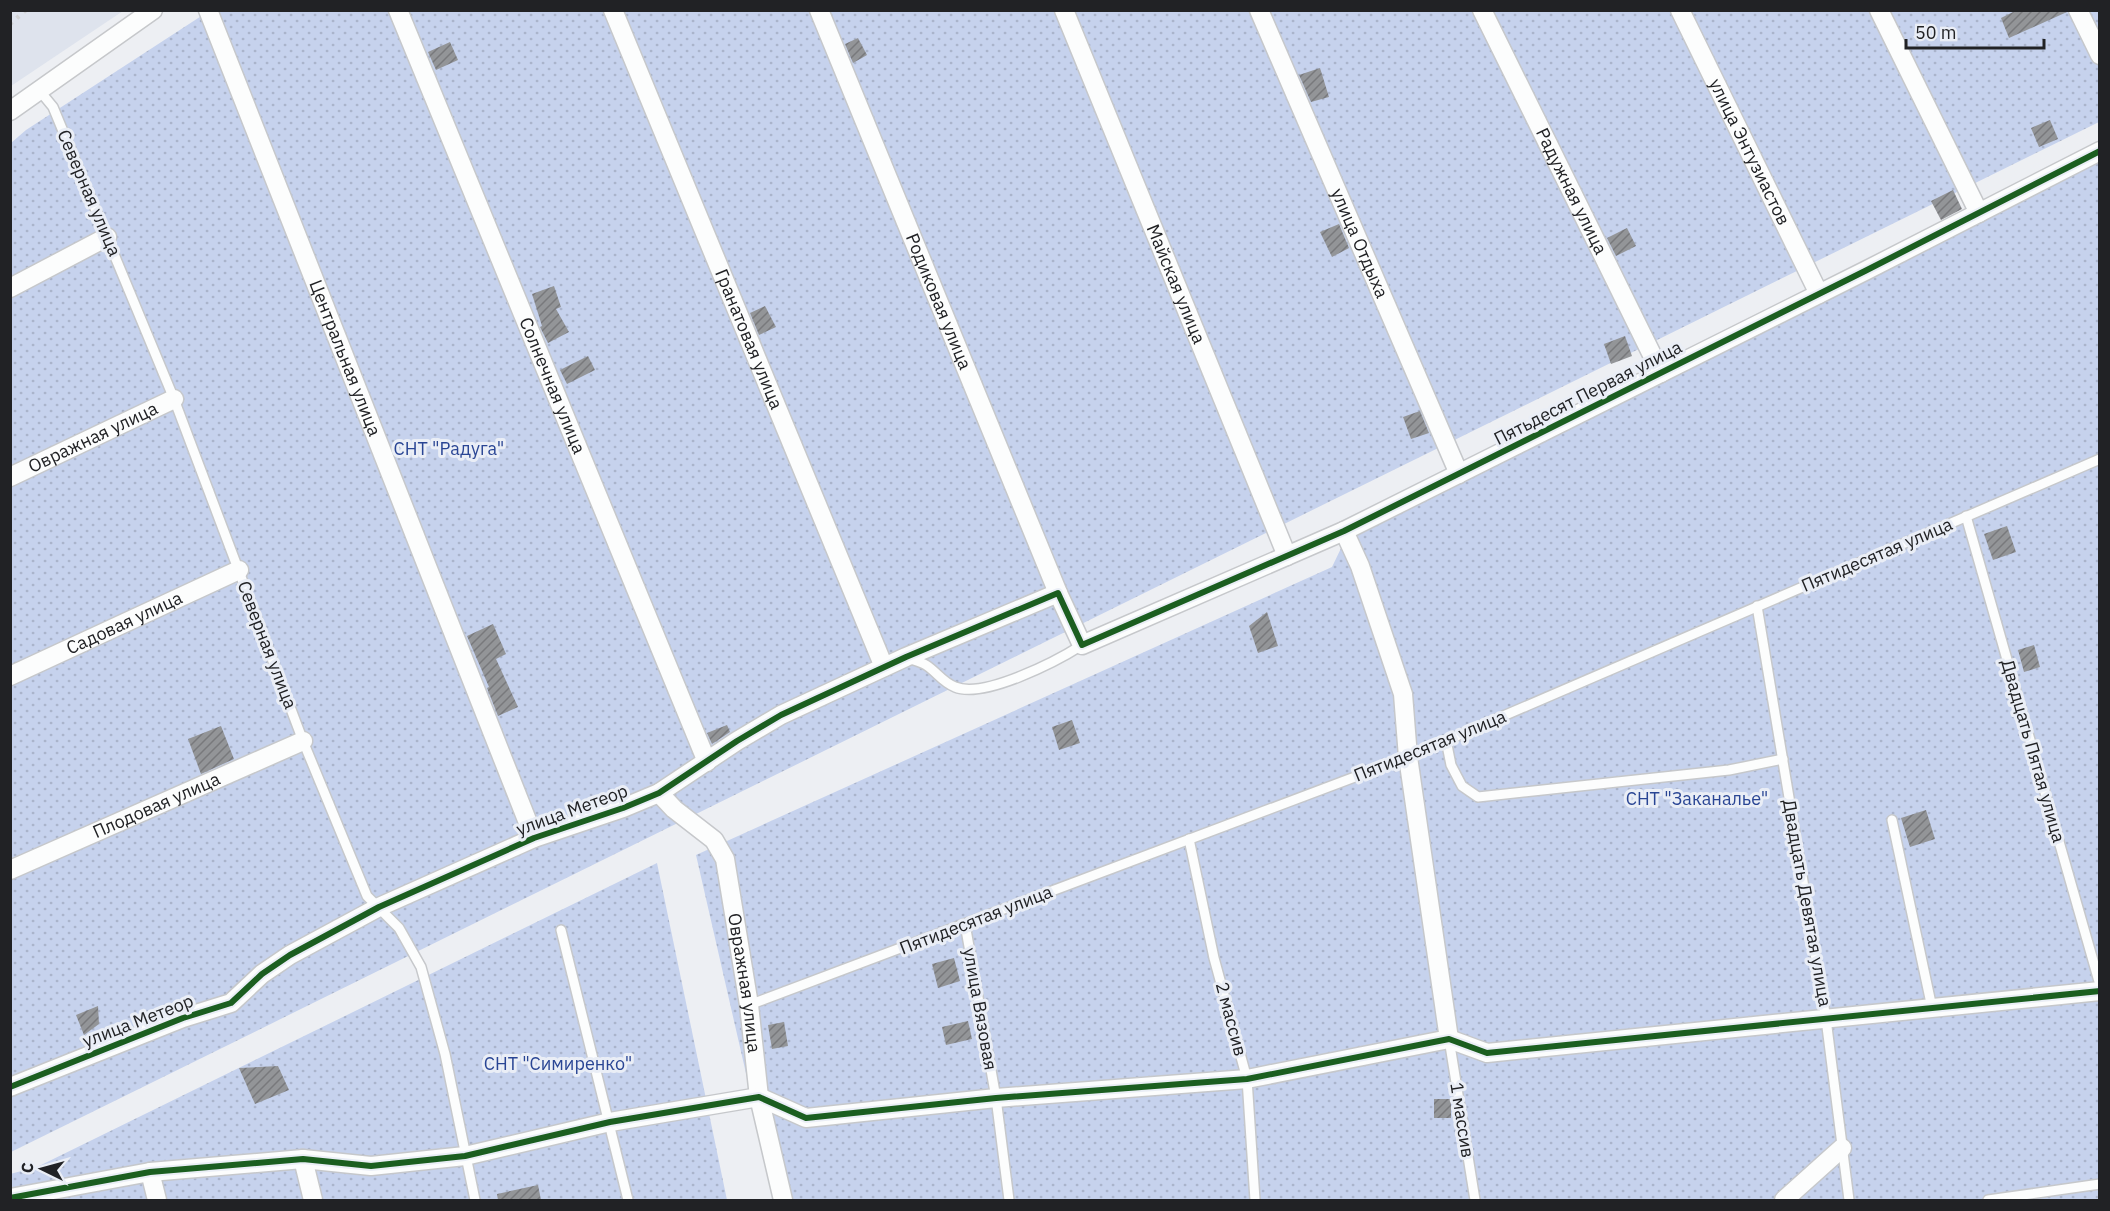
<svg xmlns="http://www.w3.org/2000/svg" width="2110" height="1211" font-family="'IBM Plex Sans',sans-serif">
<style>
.built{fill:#dee3ed}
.grass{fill:url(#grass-dots)}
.building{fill:url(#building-hatch)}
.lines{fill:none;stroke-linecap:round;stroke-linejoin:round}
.service-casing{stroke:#c6c8cb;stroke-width:12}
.minor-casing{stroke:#c6c8cb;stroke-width:21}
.service{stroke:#fcfdfd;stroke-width:9}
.minor{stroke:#fcfdfd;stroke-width:18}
.rail{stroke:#d1d2d4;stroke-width:4.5;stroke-dasharray:3 6;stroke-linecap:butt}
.cycleway-casing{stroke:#eaeef6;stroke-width:10}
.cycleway{stroke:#1b5e20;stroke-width:6}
.labels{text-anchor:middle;stroke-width:6;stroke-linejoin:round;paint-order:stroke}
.street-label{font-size:18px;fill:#212225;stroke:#eaeef6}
.park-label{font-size:18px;fill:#294594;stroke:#eaeef6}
</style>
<defs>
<pattern id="grass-dots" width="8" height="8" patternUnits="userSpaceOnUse" patternTransform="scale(1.5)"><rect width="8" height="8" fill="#c6d2ed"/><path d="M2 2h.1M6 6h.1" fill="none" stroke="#aab4cb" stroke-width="1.8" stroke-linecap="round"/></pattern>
<pattern id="building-hatch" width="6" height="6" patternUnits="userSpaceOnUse" patternTransform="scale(1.5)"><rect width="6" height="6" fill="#939598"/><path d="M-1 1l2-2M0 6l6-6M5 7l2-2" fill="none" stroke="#78797c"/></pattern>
</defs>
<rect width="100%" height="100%" fill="#edeff3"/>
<polygon class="built" points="11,10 123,10 123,11 11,86"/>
<g class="grass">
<polygon points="209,11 2099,11 2099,122 11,1152 11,143 26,130"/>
<polygon points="2099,152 2099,1200 775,1200 696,855 1332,567 1357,515"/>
<polygon points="657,863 727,1200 11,1200 10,1174 37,1167"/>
</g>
<g class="building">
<polygon points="2017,10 2067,10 2067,12 2009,38 2001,18"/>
<polygon points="858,38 867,55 853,63 845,44"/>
<polygon points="450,42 458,60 436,70 428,52"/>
<polygon points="1320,68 1329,97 1311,102 1299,75"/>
<polygon points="2050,120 2058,139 2039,147 2031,128"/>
<polygon points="1953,190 1962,209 1941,220 1931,201"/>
<polygon points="1339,224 1349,248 1332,257 1320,232"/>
<polygon points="1627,228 1636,246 1616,256 1607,238"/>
<polygon points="554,286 561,307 556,309 569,332 548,343 540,327 542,326 532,294"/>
<polygon points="765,306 776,327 759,335 750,313"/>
<polygon points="1625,336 1632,356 1611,364 1604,344"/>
<polygon points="588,356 595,370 567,384 560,370"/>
<polygon points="1420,411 1429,433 1411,439 1403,417"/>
<polygon points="2007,526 2016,552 1993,560 1984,534"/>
<polygon points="1267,612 1278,646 1258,653 1249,626"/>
<polygon points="493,624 506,654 496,659 518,707 498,716 487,688 489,687 467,636"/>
<polygon points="2034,645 2040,667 2024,672 2018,650"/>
<polygon points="1072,720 1080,743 1059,750 1052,727"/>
<polygon points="727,725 730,732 712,744 707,733"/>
<polygon points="221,726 234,759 201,774 188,739"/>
<polygon points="1926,810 1935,839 1910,847 1901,818"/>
<polygon points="954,958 960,981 938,988 932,964"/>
<polygon points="98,1006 99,1024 84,1035 76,1015"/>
<polygon points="968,1021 972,1039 946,1045 942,1027"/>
<polygon points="784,1022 788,1046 772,1049 768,1025"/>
<polygon points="278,1066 289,1090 255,1104 239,1068"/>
<rect x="1434" y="1099" width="17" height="19"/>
<polygon points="538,1185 541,1200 498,1200 497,1194"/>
</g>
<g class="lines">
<defs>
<g id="service">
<polyline points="39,90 53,107 174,399 303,741 367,896 399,928 421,967 445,1054 475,1200"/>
<polyline points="1966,516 2100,985"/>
<polyline points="1757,606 1826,1019 1849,1200"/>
<path d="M908,658C913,660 921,662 926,665C937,672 942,682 955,687C984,699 1057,661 1082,645"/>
<polyline points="1446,740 1451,765 1462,786 1478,797 1729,770 1783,759"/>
<polyline points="1892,820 1932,1008"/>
<polyline points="1189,839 1214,958 1247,1079 1255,1200"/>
<polyline points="965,924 996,1098 1009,1200"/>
<polyline points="561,930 628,1200"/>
<polyline points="749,1005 1408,757 2100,459"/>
<polyline points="1449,1039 1475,1200"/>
<polyline points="1988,1200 2100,1184"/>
</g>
<g id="minor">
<path id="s1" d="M208,10L534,838"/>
<path id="s2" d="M398,10L707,762"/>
<path id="s3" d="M613,10L884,667"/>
<path id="s4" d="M819,10L1058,593"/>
<path id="s5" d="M1064,10L1287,556"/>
<path id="s6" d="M1259,10L1459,474"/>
<path id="s7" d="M1482,10L1661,373"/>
<path id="s8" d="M1680,10L1819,294"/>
<polyline points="1879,10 1979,213"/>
<polyline points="2078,10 2100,55"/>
<polyline points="10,111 153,10"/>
<polyline points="10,288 107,237"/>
<path id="s9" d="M10,477L174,399"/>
<polyline points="1344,531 1360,566 1403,694 1408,757 1449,1039"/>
<path id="s10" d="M10,676L239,570"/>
<path id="s11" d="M659,793L674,809L714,840L725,859L749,1005L759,1097L783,1200"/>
<path id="s12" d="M10,870L303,741"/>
<polyline points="10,1087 183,1018 231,1003 262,974 290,955 379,907 534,838 623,808 659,793 737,741 781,715 906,657 1058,593 1082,645 1344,531 1865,271 2100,151"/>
<polyline points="303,1159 313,1200"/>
<polyline points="150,1172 157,1200"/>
<polyline points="10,1198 150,1172 303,1159 371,1166 465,1156 610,1122 759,1097 806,1118 996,1098 1247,1079 1449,1039 1487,1053 2100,991"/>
<polyline points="1784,1200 1842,1148"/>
</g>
</defs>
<use href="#service" class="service-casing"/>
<use href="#minor" class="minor-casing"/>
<use href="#service" class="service"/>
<use href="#minor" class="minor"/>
<polyline class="rail" points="10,24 26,10"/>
<defs>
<g id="cycleway">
<polyline points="10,1087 183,1018 231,1003 262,974 290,955 379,907 534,838 623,808 659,793 737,741 781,715 906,657 1058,593 1082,645 1344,531 1865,271 2100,151"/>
<polyline points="10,1198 150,1172 303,1159 371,1166 465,1156 610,1122 759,1097 806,1118 996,1098 1247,1079 1449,1039 1487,1053 2100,991"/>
</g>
</defs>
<use href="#cycleway" class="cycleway-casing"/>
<use href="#cycleway" class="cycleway"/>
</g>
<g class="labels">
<g class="street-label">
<text dy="6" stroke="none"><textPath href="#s8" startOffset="158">улица Энтузиастов</textPath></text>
<text dy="6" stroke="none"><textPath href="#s7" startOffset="202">Радужная улица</textPath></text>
<text transform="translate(89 193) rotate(67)" y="6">Северная улица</text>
<text dy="6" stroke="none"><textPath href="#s6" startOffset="254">улица Отдыха</textPath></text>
<text dy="6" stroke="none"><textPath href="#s5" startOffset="296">Майская улица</textPath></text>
<text dy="6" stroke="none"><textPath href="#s4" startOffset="315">Родиковая улица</textPath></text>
<text dy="6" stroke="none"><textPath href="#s3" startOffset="356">Гранатовая улица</textPath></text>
<text dy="6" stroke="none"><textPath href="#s1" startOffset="374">Центральная улица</textPath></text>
<text dy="6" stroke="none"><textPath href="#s2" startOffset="406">Солнечная улица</textPath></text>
<text transform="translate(1588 393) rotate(-27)" y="6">Пятьдесят Первая улица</text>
<text dy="6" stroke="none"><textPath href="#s9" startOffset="92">Овражная улица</textPath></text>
<text transform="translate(1877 555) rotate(-23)" y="6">Пятидесятая улица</text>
<text dy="6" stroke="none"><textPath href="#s10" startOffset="126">Садовая улица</textPath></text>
<text transform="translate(267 645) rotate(69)" y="6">Северная улица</text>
<text transform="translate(1430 746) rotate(-22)" y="6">Пятидесятая улица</text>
<text transform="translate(2033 751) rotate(74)" y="6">Двадцать Пятая улица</text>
<text dy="6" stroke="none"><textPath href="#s12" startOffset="160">Плодовая улица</textPath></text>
<text transform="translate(572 810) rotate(-20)" y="6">улица Метеор</text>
<text transform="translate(1807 903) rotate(80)" y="6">Двадцать Девятая улица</text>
<text transform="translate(976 920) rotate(-21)" y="6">Пятидесятая улица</text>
<text dy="6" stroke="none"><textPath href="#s11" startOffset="220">Овражная улица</textPath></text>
<text transform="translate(980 1009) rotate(80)" y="6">улица Вязовая</text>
<text transform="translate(1231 1019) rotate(75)" y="6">2 массив</text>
<text transform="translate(138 1021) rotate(-21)" y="6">улица Метеор</text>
<text transform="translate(1462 1120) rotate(81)" y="6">1 массив</text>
</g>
<g class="park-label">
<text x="449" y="455">СНТ "Радуга"</text>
<text x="1697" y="805">СНТ "Заканалье"</text>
<text x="558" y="1070">СНТ "Симиренко"</text>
</g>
</g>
<rect width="2110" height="1211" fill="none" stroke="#212225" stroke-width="24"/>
<g transform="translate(42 1169) rotate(275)" stroke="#eaeef6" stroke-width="4.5" paint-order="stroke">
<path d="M0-4.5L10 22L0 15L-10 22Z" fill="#212225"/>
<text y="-9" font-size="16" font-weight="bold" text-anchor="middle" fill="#212225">С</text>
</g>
<path d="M1906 39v9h138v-9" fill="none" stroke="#212225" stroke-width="3"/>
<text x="1915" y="39" font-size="18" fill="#212225" stroke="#eaeef6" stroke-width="4.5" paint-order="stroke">50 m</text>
</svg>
